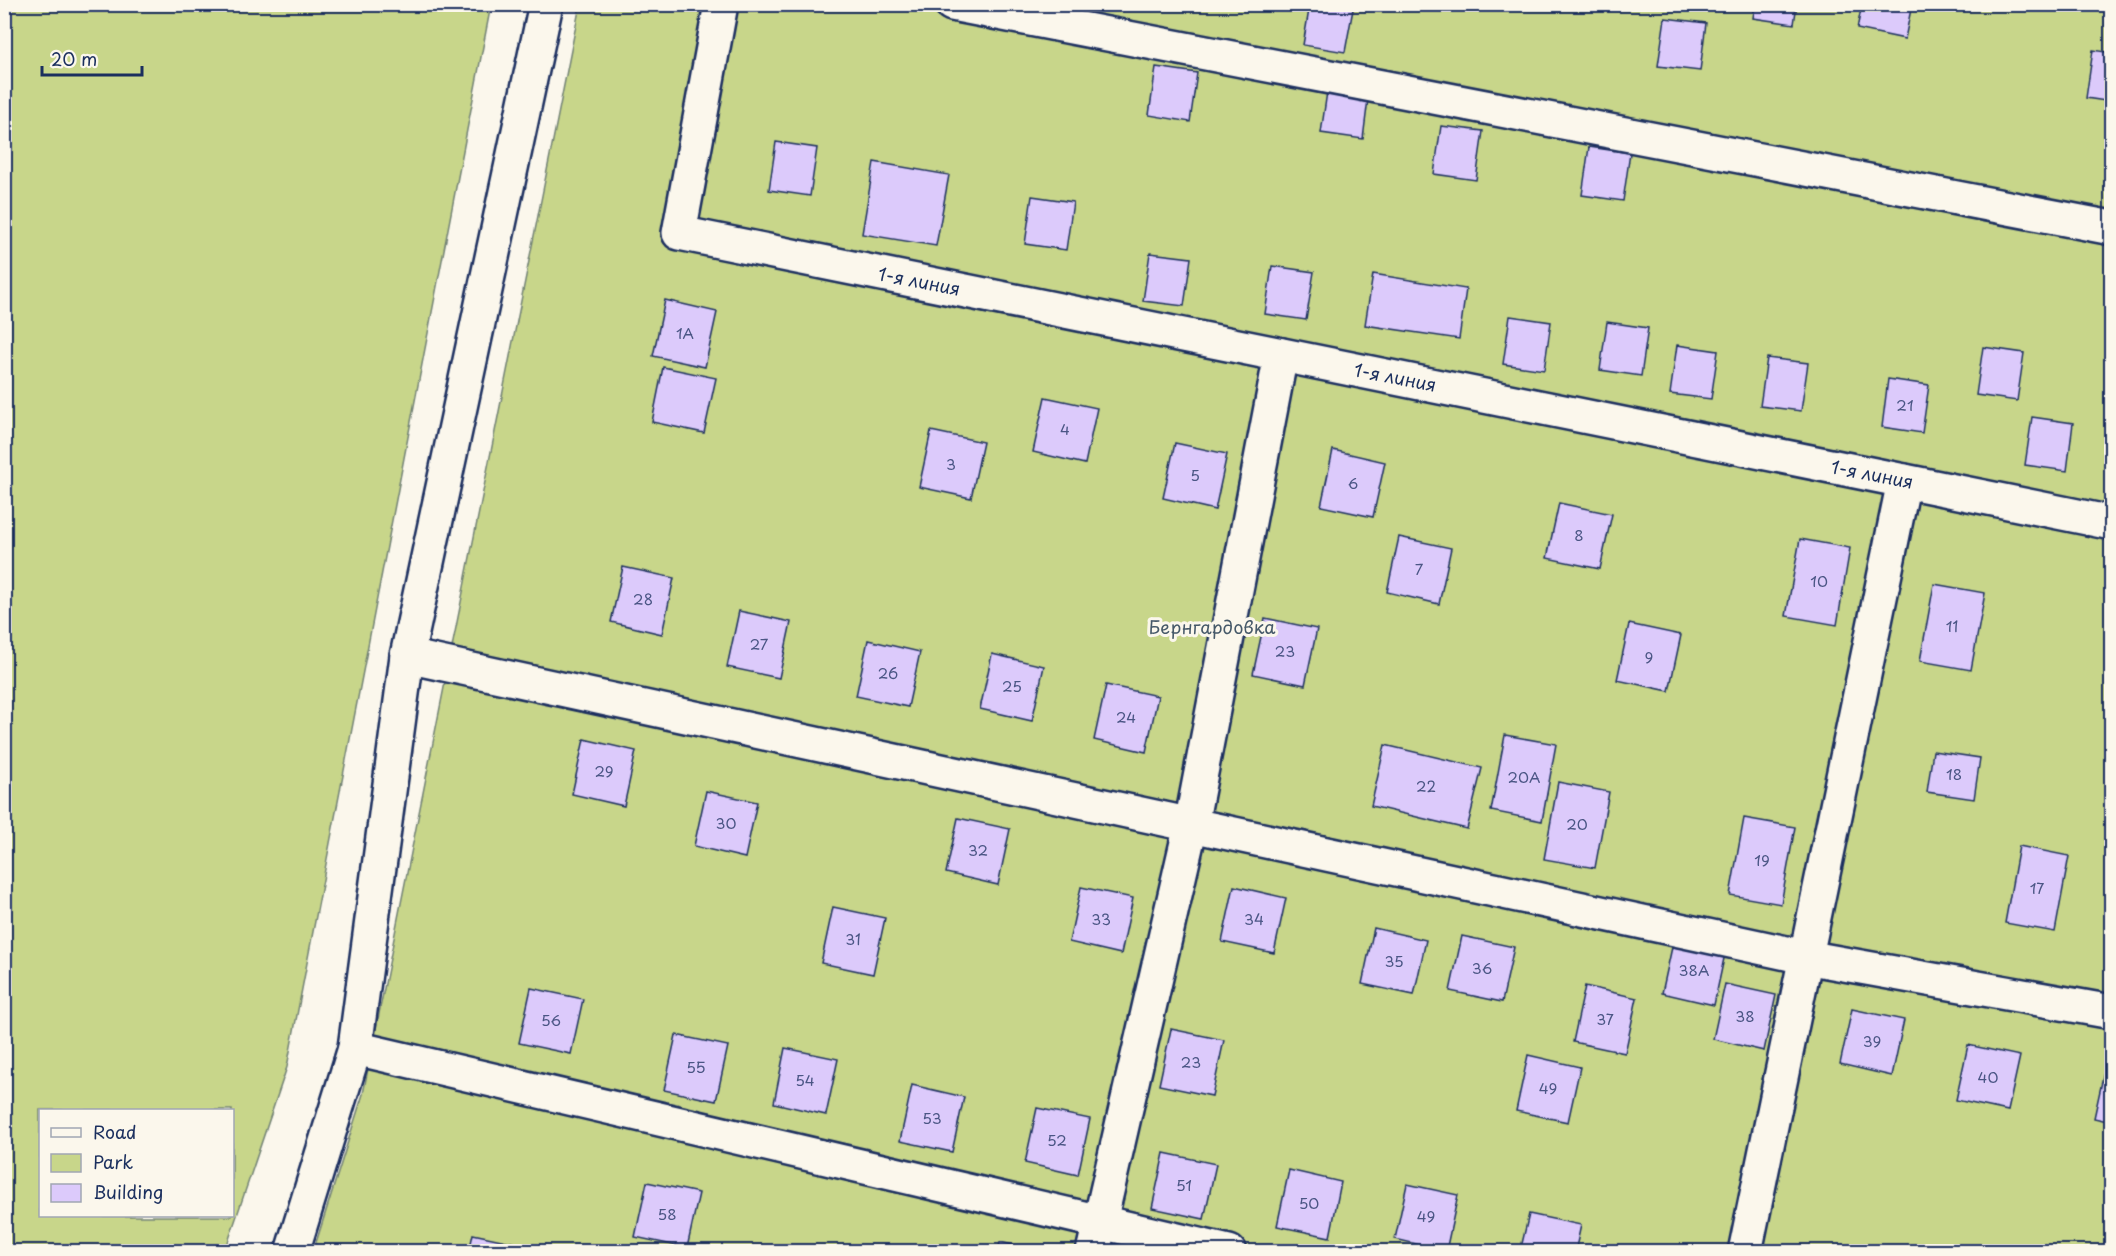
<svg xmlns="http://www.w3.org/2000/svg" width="2116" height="1256" font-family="'Playpen Sans',sans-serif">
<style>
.green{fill:#c8d68a;stroke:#728274;stroke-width:1.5;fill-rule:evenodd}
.building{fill:#dccafb;stroke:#1b2f5e;stroke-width:1.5}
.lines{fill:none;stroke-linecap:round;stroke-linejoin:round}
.minor-casing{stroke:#1b2f5e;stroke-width:38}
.minor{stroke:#fbf7ec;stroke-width:33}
.labels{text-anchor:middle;stroke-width:6;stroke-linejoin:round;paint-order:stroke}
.number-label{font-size:15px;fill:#4b5685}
.street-label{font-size:18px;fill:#1b2f5e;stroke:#fbf7ec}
.park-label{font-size:18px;fill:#465969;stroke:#fbf7ec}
</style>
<rect width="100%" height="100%" fill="#fbf7ec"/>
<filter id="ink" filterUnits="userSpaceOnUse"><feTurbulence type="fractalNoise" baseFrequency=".0167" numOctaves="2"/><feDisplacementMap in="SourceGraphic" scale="12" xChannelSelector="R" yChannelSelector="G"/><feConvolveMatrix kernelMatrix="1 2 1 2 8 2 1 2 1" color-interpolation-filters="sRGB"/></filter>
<g filter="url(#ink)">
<g class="green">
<path d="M5,4L491,5L287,1067L225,1251H5ZM40,1110H232V1216H40Z"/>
<polygon points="580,5 2111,5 2111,1251 313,1252 363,1094"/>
</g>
<g class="building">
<polygon points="1310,4 1354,4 1345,52 1303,45"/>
<polygon points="1755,4 1797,4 1794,24 1753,18"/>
<polygon points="1862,4 1912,4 1905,39 1857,29"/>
<polygon points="1665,18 1706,23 1700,71 1658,66"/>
<polygon points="2093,50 2112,53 2112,102 2086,98"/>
<polygon points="1156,67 1197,73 1190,122 1149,115"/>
<polygon points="1328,85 1369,91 1363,139 1321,133"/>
<polygon points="1441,126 1483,131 1476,180 1434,174"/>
<polygon points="776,142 817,148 810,196 769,190"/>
<polygon points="1589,147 1630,153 1623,201 1582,195"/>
<polygon points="874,162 949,175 936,246 862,234"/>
<polygon points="1032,196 1073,202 1066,250 1025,244"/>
<polygon points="1150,253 1191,258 1184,306 1143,301"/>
<polygon points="1272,266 1314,272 1306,320 1265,314"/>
<polygon points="1373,274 1466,289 1459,339 1365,325"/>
<polygon points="665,300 717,312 705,367 653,356"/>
<polygon points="1510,316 1551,322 1544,370 1503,364"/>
<polygon points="1607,322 1648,328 1641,376 1600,370"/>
<polygon points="1677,345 1718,351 1711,399 1670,394"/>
<polygon points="1983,347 2024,353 2017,401 1976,395"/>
<polygon points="1767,358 1808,363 1801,411 1760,406"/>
<polygon points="663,367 716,378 704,433 652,422"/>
<polygon points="1888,379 1929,385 1922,433 1882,427"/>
<polygon points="1045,397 1097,408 1085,464 1033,452"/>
<polygon points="2032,417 2073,423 2067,471 2025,465"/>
<polygon points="931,431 983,442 971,498 919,487"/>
<polygon points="1175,443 1227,454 1215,510 1163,498"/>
<polygon points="1333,450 1385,462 1373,517 1321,506"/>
<polygon points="1559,503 1612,514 1600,569 1547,558"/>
<polygon points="1399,537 1451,548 1439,604 1387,592"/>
<polygon points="1800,539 1850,548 1837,625 1786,616"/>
<polygon points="623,567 674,578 662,634 611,622"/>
<polygon points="1934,584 1985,593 1971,670 1920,661"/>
<polygon points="739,611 791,622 779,678 727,667"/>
<polygon points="1265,618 1317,629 1305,685 1253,674"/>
<polygon points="1629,624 1681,635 1669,691 1617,680"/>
<polygon points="868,640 920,652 908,707 856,696"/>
<polygon points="992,654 1044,666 1032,721 980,709"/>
<polygon points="1106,685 1158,696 1146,752 1094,740"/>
<polygon points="1505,735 1556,744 1542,821 1491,811"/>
<polygon points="584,739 636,751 624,806 572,794"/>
<polygon points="1385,745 1482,768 1467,829 1371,806"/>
<polygon points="1933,751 1980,758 1974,799 1927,792"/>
<polygon points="1558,782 1609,792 1595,868 1544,859"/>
<polygon points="706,791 757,802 745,858 694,846"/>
<polygon points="958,818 1010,829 998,885 946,873"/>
<polygon points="1744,818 1795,827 1781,904 1730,895"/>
<polygon points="2019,846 2069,856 2055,932 2005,923"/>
<polygon points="1234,886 1286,898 1274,953 1222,942"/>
<polygon points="1081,887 1133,898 1121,954 1069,942"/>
<polygon points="833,907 885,918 873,974 821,963"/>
<polygon points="1374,928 1426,940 1414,995 1362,984"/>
<polygon points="1462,936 1514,947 1502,1002 1450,991"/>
<polygon points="1674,938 1726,949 1714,1005 1662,993"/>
<polygon points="1725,984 1776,995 1764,1051 1713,1039"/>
<polygon points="1585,986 1637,998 1625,1053 1573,1042"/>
<polygon points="531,988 583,999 571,1054 519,1043"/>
<polygon points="1852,1009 1904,1020 1892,1076 1840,1064"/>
<polygon points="1171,1029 1224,1040 1212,1096 1159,1085"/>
<polygon points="676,1035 728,1046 716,1101 664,1090"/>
<polygon points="1968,1045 2020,1056 2008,1111 1956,1100"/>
<polygon points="785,1048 838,1059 826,1115 774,1103"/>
<polygon points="1528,1055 1580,1067 1568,1122 1516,1111"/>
<polygon points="2106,1063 2112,1064 2112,1122 2094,1118"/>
<polygon points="912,1085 964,1097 952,1152 900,1141"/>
<polygon points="1037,1108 1090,1119 1078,1175 1025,1163"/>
<polygon points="1164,1153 1216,1164 1204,1219 1152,1208"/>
<polygon points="1289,1170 1341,1182 1330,1237 1277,1226"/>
<polygon points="647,1182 699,1193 687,1248 635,1237"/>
<polygon points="1407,1184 1458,1195 1446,1251 1395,1239"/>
<polygon points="1529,1214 1581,1225 1575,1252 1520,1252"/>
<polygon points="473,1234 525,1245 523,1252 469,1252"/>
<polygon points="1000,1242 1043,1252 998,1252"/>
</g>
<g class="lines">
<defs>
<g id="minor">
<polyline points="721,4 679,233 2112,523"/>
<polyline points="952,4 2112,228"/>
<polyline points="407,656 1805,957 2112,1012"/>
<polyline points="355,1048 1229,1252"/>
<polyline points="292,1252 355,1048 407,656 546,4"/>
<polyline points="1093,1252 1191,825 1281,355"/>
<polyline points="1745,1252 1904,481"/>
</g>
</defs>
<use href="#minor" class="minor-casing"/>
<use href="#minor" class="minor"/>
</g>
</g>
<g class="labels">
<g class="number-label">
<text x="685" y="339">1А</text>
<text x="1905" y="411">21</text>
<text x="1065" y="435">4</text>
<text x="951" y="470">3</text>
<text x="1195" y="481">5</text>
<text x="1353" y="489">6</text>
<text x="1579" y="541">8</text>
<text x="1419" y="575">7</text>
<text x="1819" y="587">10</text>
<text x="643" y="605">28</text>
<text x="1952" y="632">11</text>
<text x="759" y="650">27</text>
<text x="1285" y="657">23</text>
<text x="1649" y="663">9</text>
<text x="888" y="679">26</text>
<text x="1012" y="692">25</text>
<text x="1126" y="723">24</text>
<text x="604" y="777">29</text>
<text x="1954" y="780">18</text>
<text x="1524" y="783">20А</text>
<text x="1426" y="792">22</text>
<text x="726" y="829">30</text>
<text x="1577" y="830">20</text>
<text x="978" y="856">32</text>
<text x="1762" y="866">19</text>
<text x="2037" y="894">17</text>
<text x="1101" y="925">33</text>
<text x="1254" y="925">34</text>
<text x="853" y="945">31</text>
<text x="1394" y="967">35</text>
<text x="1482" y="974">36</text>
<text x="1694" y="976">38А</text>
<text x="1745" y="1022">38</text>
<text x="1605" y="1025">37</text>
<text x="551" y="1026">56</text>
<text x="1872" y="1047">39</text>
<text x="1191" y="1068">23</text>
<text x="696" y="1073">55</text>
<text x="1988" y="1083">40</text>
<text x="805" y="1086">54</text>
<text x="1548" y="1094">49</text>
<text x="932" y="1124">53</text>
<text x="1057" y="1146">52</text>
<text x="1184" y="1191">51</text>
<text x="1309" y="1209">50</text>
<text x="667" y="1220">58</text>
<text x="1426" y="1222">49</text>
</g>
<g class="street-label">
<text transform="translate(919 282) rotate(11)" y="6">1-я линия</text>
<text transform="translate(1395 378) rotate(11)" y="6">1-я линия</text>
<text transform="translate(1872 475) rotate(11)" y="6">1-я линия</text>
</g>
<g class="park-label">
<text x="1212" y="634">Бернгардовка</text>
</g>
</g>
<rect width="2116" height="1256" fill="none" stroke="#fbf7ec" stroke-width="24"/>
<rect x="12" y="12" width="2092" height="1232" fill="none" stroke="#1b2f5e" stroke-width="2" filter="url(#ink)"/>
<rect x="39" y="1109" width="195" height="108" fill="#fbf7ec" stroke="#a1a7b3" stroke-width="1.5"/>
<rect x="51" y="1128" width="30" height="9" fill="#fbf7ec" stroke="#a1a7b3" stroke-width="1.5"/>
<text x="93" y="1139" font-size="18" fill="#1b2f5e">Road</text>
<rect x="51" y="1154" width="30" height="18" fill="#c8d68a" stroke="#a1a7b3" stroke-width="1.5"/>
<text x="93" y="1169" font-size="18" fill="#1b2f5e">Park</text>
<rect x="51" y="1184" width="30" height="18" fill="#dccafb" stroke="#a1a7b3" stroke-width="1.5"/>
<text x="93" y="1199" font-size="18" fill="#1b2f5e">Building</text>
<path d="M42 66v9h100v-9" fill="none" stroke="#1b2f5e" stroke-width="3"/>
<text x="51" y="66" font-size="18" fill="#1b2f5e" stroke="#fbf7ec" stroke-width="4.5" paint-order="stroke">20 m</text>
</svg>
